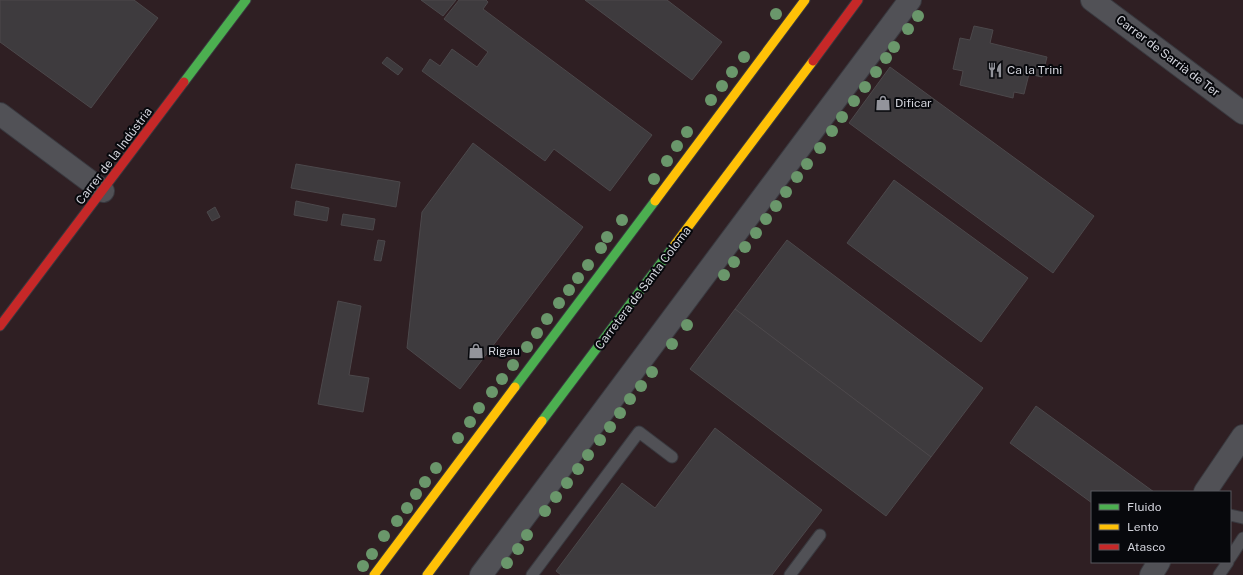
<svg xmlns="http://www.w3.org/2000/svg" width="1243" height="575" font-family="'Public Sans',sans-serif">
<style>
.industrial{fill:#2f1f23;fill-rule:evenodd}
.building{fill:#3e3b3e;stroke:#4c484b}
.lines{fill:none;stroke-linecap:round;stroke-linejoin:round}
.lane-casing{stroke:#39393f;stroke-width:13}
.street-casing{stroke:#39393f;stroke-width:24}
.fast-casing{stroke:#39393f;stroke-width:11}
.slow-casing{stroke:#39393f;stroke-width:11}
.jam-casing{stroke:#39393f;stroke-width:11}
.lane{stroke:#515156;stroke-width:11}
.street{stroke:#515156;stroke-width:22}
.fast{stroke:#4caf50;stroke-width:9}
.slow{stroke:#ffc107;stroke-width:9}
.jam{stroke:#c62828;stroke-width:9}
.tree{fill:#6a976b}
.labels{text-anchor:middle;stroke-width:4;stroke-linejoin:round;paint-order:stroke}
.street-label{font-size:12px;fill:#d2d3db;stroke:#07080c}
.poi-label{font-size:12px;fill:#d2d3db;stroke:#07080c;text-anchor:start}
</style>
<rect width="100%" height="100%" fill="#1f1f25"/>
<path class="industrial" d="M0,0H1243V575H0ZM1092,492H1230V562H1092Z"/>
<g class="building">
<polygon points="0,0 134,0 158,18 91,108 0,42"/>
<polygon points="421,0 456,0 443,16"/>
<polygon points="459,0 486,0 488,2 483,9 652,135 610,191 554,149 545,161 422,71 430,59 440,66 452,49 477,67 488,52 444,19"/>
<polygon points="585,0 667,0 722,42 692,80"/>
<polygon points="974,26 993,30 990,43 1047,57 1042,77 1029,74 1024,94 1014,92 1013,98 960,85 963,71 953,69 960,38 970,40"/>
<polygon points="387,57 403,69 398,75 382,63"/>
<polygon points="890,67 1094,216 1053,273 849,123"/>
<polygon points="473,143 583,227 460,389 407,348 422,212"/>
<polygon points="296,164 400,182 396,207 291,188"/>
<polygon points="894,180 1028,278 981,342 847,243"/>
<polygon points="296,201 329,208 327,221 294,215"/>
<polygon points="215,207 220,217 212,221 207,212"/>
<polygon points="343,214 375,219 373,230 341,225"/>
<polygon points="378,240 385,241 381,261 374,260"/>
<polygon points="787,240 983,388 931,457 735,309"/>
<polygon points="338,301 361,306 349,375 369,378 363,412 318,404"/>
<polygon points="735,309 931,457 886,516 690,369"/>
<polygon points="1036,406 1154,492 1092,492 1092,503 1010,443"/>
<polygon points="715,428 822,510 772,575 561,575 556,571 622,483 655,508"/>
</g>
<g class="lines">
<defs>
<g id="lane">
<polyline points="1230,515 1243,518"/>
<polyline points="1230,558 1243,538"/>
<polyline points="532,575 639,432 672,457"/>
<polyline points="790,575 820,535"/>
<polyline points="1219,575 1228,562"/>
</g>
<g id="street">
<polyline points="1092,0 1243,113"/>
<polyline points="0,114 103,191"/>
<polyline points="1205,492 1243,436"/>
<polyline points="481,575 910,0"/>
<polyline points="1151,575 1159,562"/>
</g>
<g id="fast">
<polyline points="184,82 246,0"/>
<polyline points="515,387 655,201"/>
<polyline points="542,421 673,247"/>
</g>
<g id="slow">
<polyline points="655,201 805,0"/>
<polyline points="673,247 813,61"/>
<polyline points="374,575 515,387"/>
<polyline points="427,575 542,421"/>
</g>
<g id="jam">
<polyline points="813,61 858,0"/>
<polyline points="0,326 184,82"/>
</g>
</defs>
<use href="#lane" class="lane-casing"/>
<use href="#street" class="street-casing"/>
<use href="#fast" class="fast-casing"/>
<use href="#slow" class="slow-casing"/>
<use href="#jam" class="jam-casing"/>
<use href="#lane" class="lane"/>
<use href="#street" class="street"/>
<use href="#fast" class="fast"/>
<use href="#slow" class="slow"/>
<use href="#jam" class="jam"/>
</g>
<g class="tree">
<circle cx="776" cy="14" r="6"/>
<circle cx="918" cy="16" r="6"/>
<circle cx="908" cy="29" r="6"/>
<circle cx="894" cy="47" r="6"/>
<circle cx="744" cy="57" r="6"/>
<circle cx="886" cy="58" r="6"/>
<circle cx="732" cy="72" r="6"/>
<circle cx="876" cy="72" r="6"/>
<circle cx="722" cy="86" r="6"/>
<circle cx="865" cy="87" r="6"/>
<circle cx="711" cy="100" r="6"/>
<circle cx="854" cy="101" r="6"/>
<circle cx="842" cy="117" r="6"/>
<circle cx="832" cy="131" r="6"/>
<circle cx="687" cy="132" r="6"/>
<circle cx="677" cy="146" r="6"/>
<circle cx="820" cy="148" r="6"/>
<circle cx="667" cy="161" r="6"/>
<circle cx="807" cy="164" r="6"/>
<circle cx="797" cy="177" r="6"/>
<circle cx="654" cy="179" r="6"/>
<circle cx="786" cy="192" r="6"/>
<circle cx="776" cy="206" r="6"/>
<circle cx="766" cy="219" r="6"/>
<circle cx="622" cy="220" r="6"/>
<circle cx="756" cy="233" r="6"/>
<circle cx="607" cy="237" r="6"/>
<circle cx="745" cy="247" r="6"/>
<circle cx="601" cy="248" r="6"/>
<circle cx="734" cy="262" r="6"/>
<circle cx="588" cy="265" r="6"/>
<circle cx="724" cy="275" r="6"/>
<circle cx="578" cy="278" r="6"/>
<circle cx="569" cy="290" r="6"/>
<circle cx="559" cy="303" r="6"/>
<circle cx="547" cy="319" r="6"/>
<circle cx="687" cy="325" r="6"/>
<circle cx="537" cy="333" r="6"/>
<circle cx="672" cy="344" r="6"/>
<circle cx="527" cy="347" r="6"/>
<circle cx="513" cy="365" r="6"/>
<circle cx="652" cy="372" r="6"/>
<circle cx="502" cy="379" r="6"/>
<circle cx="641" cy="386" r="6"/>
<circle cx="492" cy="392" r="6"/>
<circle cx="630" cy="399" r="6"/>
<circle cx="479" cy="408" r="6"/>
<circle cx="620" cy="413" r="6"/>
<circle cx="470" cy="422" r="6"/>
<circle cx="610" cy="427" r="6"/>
<circle cx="458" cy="438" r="6"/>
<circle cx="600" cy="440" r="6"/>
<circle cx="588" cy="455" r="6"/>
<circle cx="436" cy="468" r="6"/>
<circle cx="578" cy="469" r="6"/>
<circle cx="425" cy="482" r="6"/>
<circle cx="567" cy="483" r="6"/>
<circle cx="416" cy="494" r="6"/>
<circle cx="556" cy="497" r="6"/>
<circle cx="407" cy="508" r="6"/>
<circle cx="545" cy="511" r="6"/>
<circle cx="397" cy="521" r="6"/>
<circle cx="527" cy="535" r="6"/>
<circle cx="384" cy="536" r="6"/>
<circle cx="518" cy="549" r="6"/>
<circle cx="372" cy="554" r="6"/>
<circle cx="507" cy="563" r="6"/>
<circle cx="363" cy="566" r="6"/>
</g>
<defs>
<symbol id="restaurant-bare" viewBox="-9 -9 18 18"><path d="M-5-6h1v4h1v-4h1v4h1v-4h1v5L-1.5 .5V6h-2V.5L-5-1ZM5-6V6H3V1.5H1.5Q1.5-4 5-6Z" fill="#93949b" stroke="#07080c" stroke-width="2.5" paint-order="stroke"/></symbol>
<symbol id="shop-bare" viewBox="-9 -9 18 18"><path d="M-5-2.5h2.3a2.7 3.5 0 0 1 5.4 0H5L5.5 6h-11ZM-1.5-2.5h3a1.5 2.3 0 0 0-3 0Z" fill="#93949b" stroke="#07080c" stroke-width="2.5" paint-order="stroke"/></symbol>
</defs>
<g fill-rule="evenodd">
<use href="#restaurant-bare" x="984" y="59" width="22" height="22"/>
<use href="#shop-bare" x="872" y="92" width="22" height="22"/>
<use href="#shop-bare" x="465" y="340" width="22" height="22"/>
</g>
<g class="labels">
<g class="street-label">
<text transform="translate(1168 56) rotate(37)" y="4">Carrer de Sarrià de Ter</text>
<text transform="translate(114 156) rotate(-53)" y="4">Carrer de la Indústria</text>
<text transform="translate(643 288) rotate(-53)" y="4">Carretera de Santa Coloma</text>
</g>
<g class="poi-label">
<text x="1007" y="74">Ca la Trini</text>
<text x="895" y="107">Dificar</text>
<text x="488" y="355">Rigau</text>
</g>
</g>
<rect x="1091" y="491" width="140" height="72" fill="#07080c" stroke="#58595f"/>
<rect x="1099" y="504" width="20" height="6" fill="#4caf50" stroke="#58595f"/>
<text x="1127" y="511" font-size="12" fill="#d2d3db">Fluido</text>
<rect x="1099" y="524" width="20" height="6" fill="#ffc107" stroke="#58595f"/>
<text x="1127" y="531" font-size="12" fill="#d2d3db">Lento</text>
<rect x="1099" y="544" width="20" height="6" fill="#c62828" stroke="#58595f"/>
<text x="1127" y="551" font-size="12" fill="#d2d3db">Atasco</text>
</svg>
